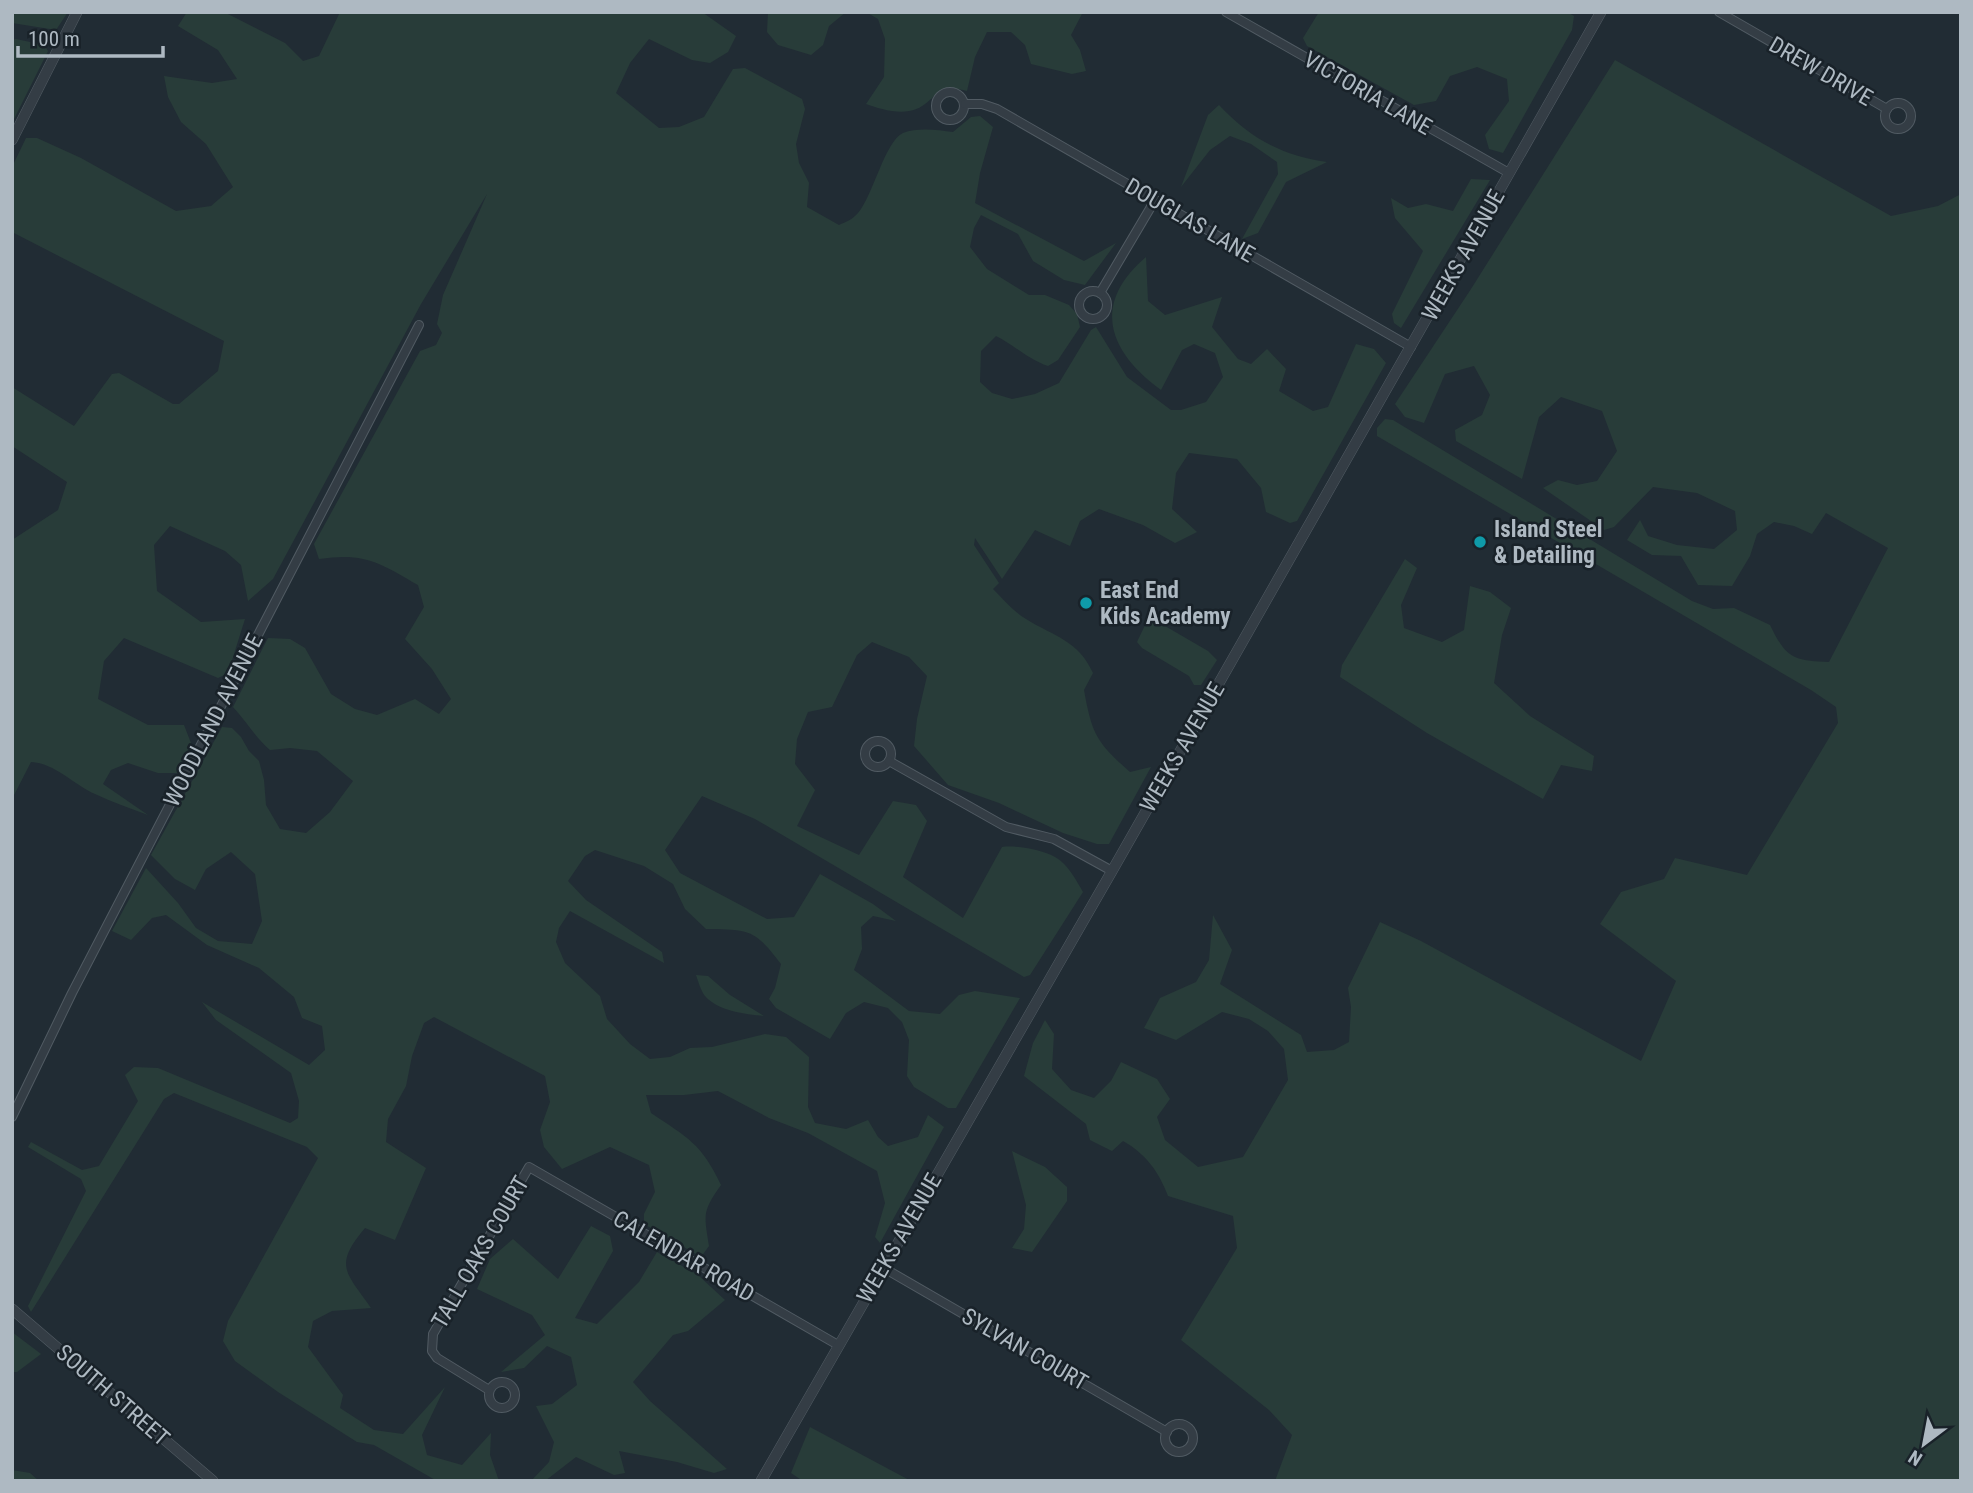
<svg xmlns="http://www.w3.org/2000/svg" width="1973" height="1493" font-family="'Roboto Condensed',sans-serif">
<style>
.green{fill:#283c39}
.lines{fill:none;stroke-linecap:round;stroke-linejoin:round}
.minor-casing{stroke:#515b63;stroke-width:10}
.tertiary-casing{stroke:#515b63;stroke-width:11}
.minor{stroke:#343d45;stroke-width:8}
.tertiary{stroke:#343d45;stroke-width:10}
.culture-dot{fill:#0f9aa8;stroke:#192229;stroke-width:2.5}
.labels{text-anchor:middle;stroke-width:5;stroke-linejoin:round;paint-order:stroke}
.street-label{font-size:23px;fill:#aeb9c2;stroke:#192229}
.poi-label{font-size:23px;font-weight:bold;fill:#aeb9c2;stroke:#192229;text-anchor:start}
</style>
<rect width="100%" height="100%" fill="#212c34"/>
<g class="green">
<polygon points="12,12 68,12 56,30 12,23"/>
<path d="M187,12H224L285,43L303,61L319,56L340,12H702L736,36L728,52L710,63L692,60L649,39L630,63L616,93L659,128L679,127L704,117L733,69L745,68L802,99L805,109L796,144L799,163L809,183L807,207L839,225C846,222 853,219 858,213C873,196 885,141 903,133C918,127 938,130 953,132L971,117L980,116L993,127L980,173L975,203L1084,261L1116,243L1085,285L1064,280L1033,261L1018,234L981,215L974,228L970,247L987,269L1029,295H1045L1069,305L1077,314L1080,327L1058,360L1048,366C1029,360 1014,345 996,336L981,351L980,382L992,393L1012,399L1035,394L1059,383L1091,330L1096,327L1127,377L1171,410H1181L1206,402L1223,377L1215,353L1194,344L1182,350L1161,390C1108,351 1091,304 1146,257L1148,301L1165,315L1222,297L1212,327L1238,359L1251,364L1267,349L1286,369L1279,391L1313,411L1328,407L1356,344L1374,349L1386,363L1297,521L1290,523L1266,512L1261,488L1237,459L1189,453L1176,473L1172,509L1197,532L1175,543L1143,525L1099,509L1080,521L1070,546L1035,530L1002,579L975,538L974,545L999,583L993,589C1003,599 1014,612 1026,619C1055,637 1078,640 1093,673L1084,690C1092,734 1096,742 1130,772L1151,767L1109,844H1097L1063,833L999,803L948,785L914,746L917,719L927,676L909,657L872,642L857,655L832,707L808,712L797,739L795,764L815,790L797,826L859,855L893,801L916,805L927,821L903,877L963,918L1002,847C1016,845 1042,850 1055,857C1068,864 1076,880 1083,892L1030,975L1024,977L755,819L702,796L665,850L680,873L767,919L794,917L820,874L873,904L896,921L873,916L861,927L862,949L854,970L909,1011L940,1014L959,995L975,991L1020,998L956,1108H948L914,1087L907,1076L909,1040L902,1022L888,1008L864,1002L846,1013L830,1039L776,1008L769,999L775,988L781,964C754,928 749,930 706,929L685,909L673,884L644,866L595,850L585,856L568,881L586,900L662,952L664,963L570,911L559,928L556,942L565,963L600,996L607,1019L630,1044L650,1059L670,1057L690,1048L712,1047L765,1034L786,1037L809,1057L808,1107L815,1123L846,1129L868,1120L878,1137L888,1146L918,1137L928,1115L944,1127L880,1243L875,1237L885,1203L877,1171L808,1133L769,1118L718,1091L684,1095H646L651,1113C688,1138 701,1143 721,1185C702,1212 704,1214 709,1246L701,1257L644,1224V1214L655,1192L649,1165L610,1147L562,1169L544,1147L540,1130L550,1102L545,1076L434,1017L424,1023L412,1056L406,1086L388,1119L386,1142L426,1168L395,1240L365,1228C333,1266 346,1272 371,1308L332,1311L313,1321L308,1347L343,1395L340,1408L374,1430L403,1434L445,1387L422,1435L427,1455L462,1465L491,1433L490,1455L499,1481H437L374,1445L357,1442L278,1392L235,1361L223,1341L228,1321L318,1158L307,1147L174,1093L164,1099L31,1312L28,1306L86,1191L81,1179L28,1147L31,1142L82,1170L99,1166L138,1101L125,1075L134,1067L158,1068L290,1123L298,1118L299,1101L291,1073L216,1020L202,1002L309,1065L325,1050L322,1026L302,1018L294,997L259,968L207,945L166,915L152,918L131,940L112,931L146,868L178,903L196,928L218,941L252,944L262,921L255,874L231,852L206,869L195,890L175,879L151,855L222,727L232,728L241,737L249,751L259,761L264,780L266,805L280,829L306,833L330,812L353,781L317,751L290,748L270,750C255,737 246,721 233,707L268,638L290,639L305,648L331,694L355,709L377,715L415,699L439,714L451,699L432,669L405,639L424,607L418,585C380,563 365,552 319,559L314,544L420,351L436,345L442,333L437,324L443,295L487,194L421,304L273,579L248,601L241,565L225,551L170,526L154,545L157,591L201,622L245,619L228,673L218,678L124,638L104,661L98,699L148,725H184L191,743L181,773H158L128,763L111,770L103,784L148,815C130,808 112,802 95,794C74,785 55,763 31,762L12,799V540L58,510L67,482L12,446V387L74,426L112,374L119,373L173,404H179L218,371L224,341L12,232V167L26,138H37L81,158L176,211L211,206L233,187L206,144L181,122L168,97L164,76L212,83L237,79L218,50L178,26Z"/>
<polygon points="768,12 846,12 829,26 823,45 811,55 778,45 767,32"/>
<path d="M866,12H1083L1071,35L1080,50L1086,71L1072,74L1031,64L1025,45L1011,32H987L975,57L967,91C932,81 935,107 909,111C896,114 877,108 866,104L884,77L885,39L878,19Z"/>
<polygon points="1319,12 1567,12 1574,16 1572,30 1503,153 1489,149 1485,135 1509,101 1507,79 1477,67 1450,76 1436,101 1414,105 1307,46 1303,38"/>
<polygon points="16,39 44,45 48,51 12,123 12,40"/>
<path d="M1615,60L1891,216L1938,206L1961,194V1481H1275L1292,1435L1269,1410L1181,1340L1237,1248L1233,1216L1168,1196C1159,1172 1146,1154 1123,1141L1112,1151L1090,1140L1086,1124L1024,1076L1033,1043L1045,1020L1054,1034L1052,1069L1071,1090L1094,1098L1111,1081L1121,1062L1157,1079L1170,1099L1157,1117L1165,1140L1198,1167L1243,1157L1288,1080L1284,1049L1268,1031L1249,1019L1222,1012L1176,1040L1144,1028L1160,998L1196,982L1209,960L1213,915L1232,950L1220,984L1301,1035L1307,1052L1334,1050L1349,1042L1351,1007L1348,988L1380,922L1421,941L1641,1061L1676,981L1600,924L1621,892L1664,879L1675,858L1747,875L1838,723L1836,707L1811,690L1377,436V428L1385,419L1393,420L1692,601L1713,609L1734,608L1770,625C1786,658 1793,661 1829,662L1888,548L1826,513L1812,534L1794,526L1774,522L1757,534L1750,556L1732,586L1698,585L1681,556L1652,555L1627,540L1640,520L1648,536L1677,545L1714,549L1737,530L1735,511L1697,493L1653,487L1614,527L1604,530L1543,488L1558,480L1577,485L1597,481L1617,451L1602,411L1561,397L1539,417L1522,479L1456,441L1455,430L1482,415L1490,395L1474,366L1445,374L1424,423L1405,417L1395,404L1471,289Z"/>
<path d="M1219,105C1250,138 1282,156 1327,162L1286,182L1258,233L1242,239L1278,174L1277,162L1251,144L1230,136L1210,150L1181,187L1208,115Z"/>
<polygon points="1471,179 1490,180 1401,328 1394,323 1392,314 1423,251 1395,218 1391,198 1408,208 1426,204 1453,211"/>
<polygon points="1405,559 1417,568 1401,605 1404,628 1442,642 1464,630 1470,586 1490,592 1511,608 1502,635 1494,683 1530,716 1594,756 1592,771 1561,765 1543,799 1427,733 1340,677 1342,665"/>
<polygon points="1153,619 1208,651 1217,660 1201,685 1194,685 1189,676 1142,648 1137,642 1147,621"/>
<path d="M696,975L708,976L730,995L764,1016C745,1014 718,1011 705,996C701,991 698,981 696,975Z"/>
<polygon points="1012,1151 1045,1167 1067,1187 1067,1201 1032,1252 1012,1248 1024,1229 1026,1205"/>
<polygon points="591,1226 610,1236 613,1251 575,1318 597,1324 639,1282 657,1252 698,1275 725,1300 688,1331 673,1335 633,1382 650,1401 727,1469 714,1473 677,1462 619,1451 625,1473 614,1475 576,1457 545,1481 531,1481 549,1462 554,1442 536,1406 552,1404 577,1385 571,1357 547,1346 524,1368 501,1372 545,1335 532,1315 477,1289 490,1259 513,1239 558,1279"/>
<polygon points="12,1332 41,1354 17,1372 12,1372"/>
<polygon points="810,1427 911,1481 912,1481 803,1481 791,1473"/>
<polygon points="12,1470 30,1473 39,1481 12,1481"/>
</g>
<g class="lines">
<defs>
<g id="minor">
<polyline points="1226,12 1509,173"/>
<polyline points="1719,12 1887,109"/>
<circle cx="950" cy="106" r="14"/>
<circle cx="1898" cy="116" r="13"/>
<polyline points="965,104 982,104 997,109 1411,347"/>
<circle cx="1093" cy="305" r="14"/>
<polyline points="1100,293 1155,200"/>
<circle cx="878" cy="754" r="13"/>
<polyline points="889,761 1006,827 1054,839 1112,871"/>
<polyline points="12,1117 72,993 419,325"/>
<polyline points="882,1267 1167,1432"/>
<circle cx="502" cy="1395" r="13"/>
<polyline points="489,1390 437,1358 432,1351 433,1334 529,1167 838,1345"/>
<circle cx="1179" cy="1438" r="14"/>
</g>
<g id="tertiary">
<polyline points="12,140 77,12"/>
<polyline points="12,1309 213,1481"/>
<polyline points="761,1481 1112,871 1601,12"/>
</g>
</defs>
<use href="#minor" class="minor-casing"/>
<use href="#tertiary" class="tertiary-casing"/>
<use href="#minor" class="minor"/>
<use href="#tertiary" class="tertiary"/>
</g>
<g class="culture-dot">
<circle cx="1480" cy="542" r="7"/>
<circle cx="1086" cy="603" r="7"/>
</g>
<g class="labels">
<g class="street-label">
<text transform="translate(1821 71) rotate(30)" y="8">DREW DRIVE</text>
<text transform="translate(1368 93) rotate(30)" y="8">VICTORIA LANE</text>
<text transform="translate(1190 220) rotate(30)" y="8">DOUGLAS LANE</text>
<text transform="translate(1463 255) rotate(-61)" y="8">WEEKS AVENUE</text>
<text transform="translate(213 720) rotate(-63)" y="8">WOODLAND AVENUE</text>
<text transform="translate(1182 747) rotate(-60)" y="8">WEEKS AVENUE</text>
<text transform="translate(899 1238) rotate(-60)" y="8">WEEKS AVENUE</text>
<text transform="translate(480 1252) rotate(-60)" y="8">TALL OAKS COURT</text>
<text transform="translate(684 1256) rotate(30)" y="8">CALENDAR ROAD</text>
<text transform="translate(1025 1349) rotate(30)" y="8">SYLVAN COURT</text>
<text transform="translate(113 1395) rotate(41)" y="8">SOUTH STREET</text>
</g>
<g class="poi-label">
<text x="1494" y="537">Island Steel<tspan x="1494" dy="26">&amp; Detailing</tspan></text>
<text x="1100" y="598">East End<tspan x="1100" dy="26">Kids Academy</tspan></text>
</g>
</g>
<rect width="1973" height="1493" fill="none" stroke="#aeb9c2" stroke-width="28"/>
<g transform="translate(1924 1444) rotate(212)" stroke="#192229" stroke-width="5" paint-order="stroke">
<path d="M0-5L12 26L0 18L-12 26Z" fill="#aeb9c2"/>
<text y="-10" font-size="19" font-weight="bold" text-anchor="middle" fill="#aeb9c2">N</text>
</g>
<path d="M18 46v10h145v-10" fill="none" stroke="#aeb9c2" stroke-width="3.5"/>
<text x="28" y="46" font-size="21" fill="#aeb9c2" stroke="#192229" stroke-width="5" paint-order="stroke">100 m</text>
</svg>
